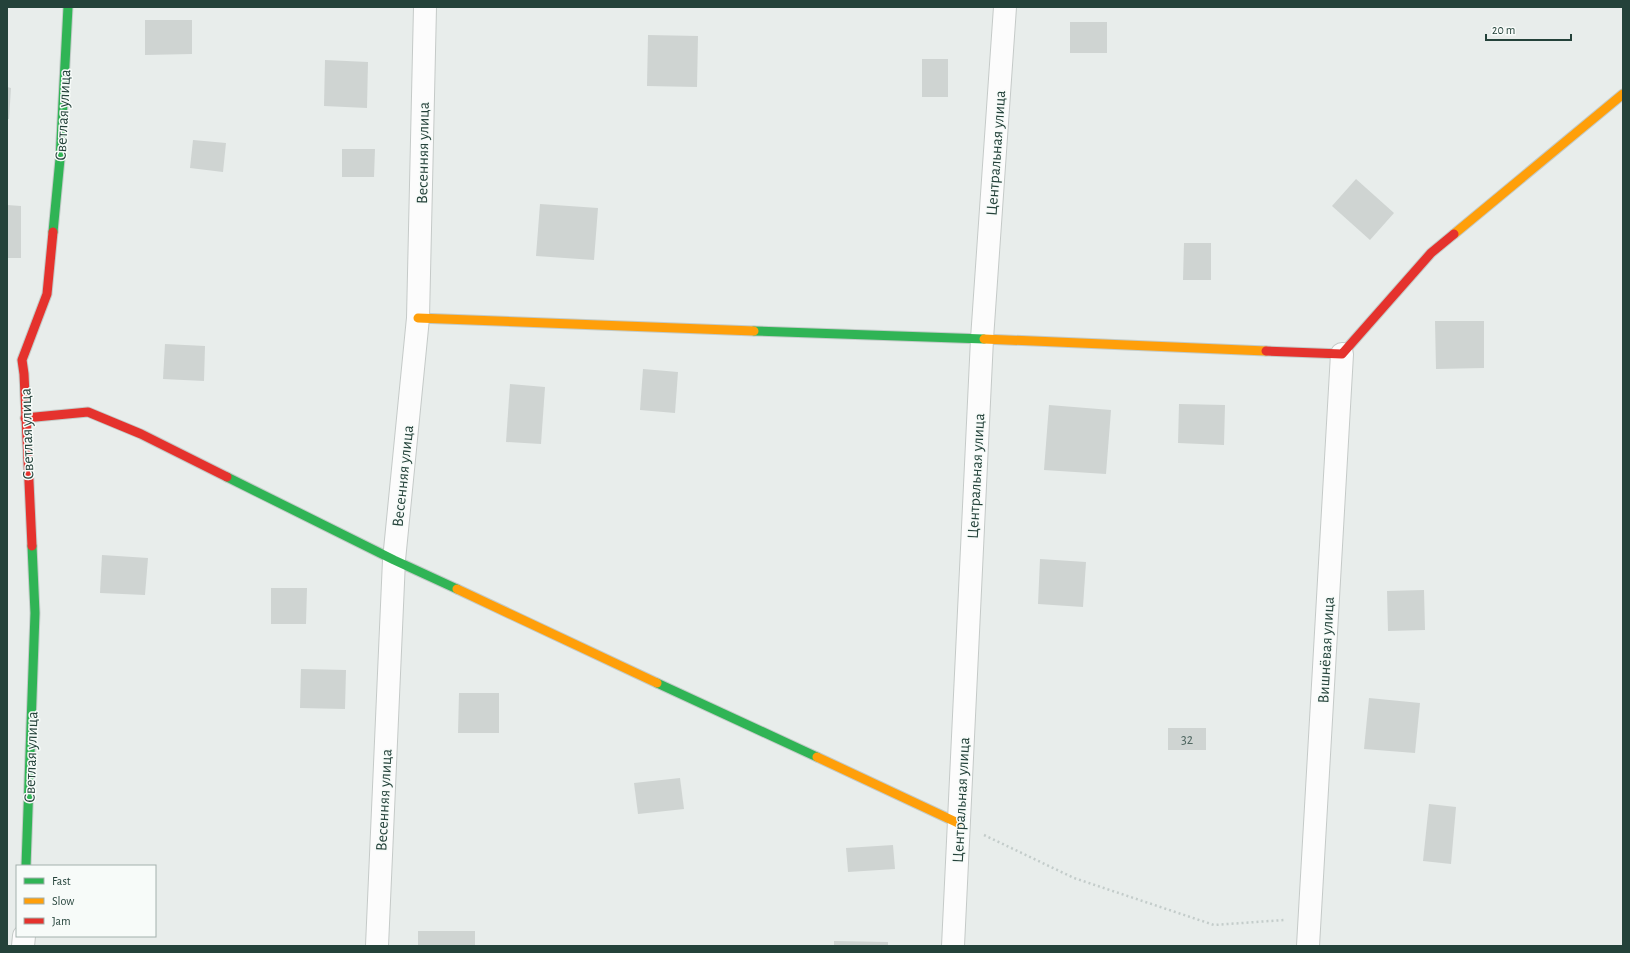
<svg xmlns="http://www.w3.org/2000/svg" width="1630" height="953" font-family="'Alegreya Sans',sans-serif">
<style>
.building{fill:#cfd4d2}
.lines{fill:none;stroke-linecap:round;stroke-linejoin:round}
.street-casing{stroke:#c5cac8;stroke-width:24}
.fast-casing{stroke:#c3cbc8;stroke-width:11}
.slow-casing{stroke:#c3cbc8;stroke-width:11}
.jam-casing{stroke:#c3cbc8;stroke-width:11}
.path{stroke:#c3ccca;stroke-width:2.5;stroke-dasharray:2 3;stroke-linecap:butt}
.street{stroke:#fcfcfc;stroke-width:22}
.fast{stroke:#30b455;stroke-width:9}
.slow{stroke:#ff9f0a;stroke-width:9}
.jam{stroke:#e5322d;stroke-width:9}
.labels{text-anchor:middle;stroke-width:3;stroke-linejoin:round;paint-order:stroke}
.number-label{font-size:14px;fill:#506761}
.street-label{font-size:16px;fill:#24423a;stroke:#f7fbf9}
</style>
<rect width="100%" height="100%" fill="#e8edeb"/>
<g class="building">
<polygon points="145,20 192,20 192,54 145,55"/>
<rect x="1070" y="22" width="37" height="31"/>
<polygon points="648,35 698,36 697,87 647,86"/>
<rect x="922" y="59" width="26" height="38"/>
<polygon points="325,60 368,62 367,108 324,106"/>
<polygon points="7,87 11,88 9,119 7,119"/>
<polygon points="193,140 226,143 223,172 190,168"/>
<polygon points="342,149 375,149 374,177 342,177"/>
<polygon points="1356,179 1394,213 1370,240 1332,206"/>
<polygon points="540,204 598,208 594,260 536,256"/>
<polygon points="7,205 21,206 21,258 7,258"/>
<polygon points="1184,243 1211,243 1211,280 1183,280"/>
<polygon points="1435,321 1484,321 1484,368 1436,369"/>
<polygon points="165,344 205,346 204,381 163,379"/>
<polygon points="643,369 678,372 675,413 640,410"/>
<polygon points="510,384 545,387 541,444 506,442"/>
<polygon points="1179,404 1225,405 1224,445 1178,443"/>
<polygon points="1049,405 1111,410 1106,474 1044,470"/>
<polygon points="102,555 148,558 145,595 100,593"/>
<polygon points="1040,559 1086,562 1083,607 1038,604"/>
<polygon points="271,588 307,588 306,624 271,624"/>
<polygon points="1424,590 1425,630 1388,631 1387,591"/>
<polygon points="301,669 346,670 345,709 300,708"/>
<polygon points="459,693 499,693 499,733 458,733"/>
<polygon points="1369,698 1420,703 1415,753 1364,749"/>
<rect x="1168" y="728" width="38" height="22"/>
<polygon points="680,778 684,809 638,814 634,783"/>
<polygon points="1429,804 1456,807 1451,864 1423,861"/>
<polygon points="893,845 895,869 848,872 846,848"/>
<rect x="418" y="931" width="57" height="15"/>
<polygon points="834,941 888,942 888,946 834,946"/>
</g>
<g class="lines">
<defs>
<g id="street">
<polyline points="23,946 24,936"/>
<polyline points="377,946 394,560 418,318 425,7"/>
<polyline points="953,946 982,339 1005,7"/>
<polyline points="1308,946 1342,354"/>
</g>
<g id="fast">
<polyline points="53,232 60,159 68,7"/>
<polyline points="754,331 984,339"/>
<polyline points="227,477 394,560 457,589"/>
<polyline points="657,683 817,757"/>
<polyline points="26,866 35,613 32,546"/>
</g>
<g id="slow">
<polyline points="1454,234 1623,94"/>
<polyline points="418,318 754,331"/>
<polyline points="984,339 1266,351"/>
<polyline points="457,589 657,683"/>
<polyline points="817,757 958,823"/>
</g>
<g id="jam">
<polyline points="1266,351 1342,354 1431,253 1454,234"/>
<polyline points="25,418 88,412 141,434 227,477"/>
<polyline points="32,546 24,374 22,360 47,294 53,232"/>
</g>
</defs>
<use href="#street" class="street-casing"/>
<use href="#fast" class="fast-casing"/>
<use href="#slow" class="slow-casing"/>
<use href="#jam" class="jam-casing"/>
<polyline class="path" points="984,835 1074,878 1214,925 1284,920"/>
<use href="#street" class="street"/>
<use href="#fast" class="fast"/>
<use href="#slow" class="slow"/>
<use href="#jam" class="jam"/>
</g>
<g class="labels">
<g class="number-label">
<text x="1187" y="744">32</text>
</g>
<g class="street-label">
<text transform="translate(62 115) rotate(-87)" y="6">Светлая улица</text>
<text transform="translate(422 153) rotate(-89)" y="6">Весенняя улица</text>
<text transform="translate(995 153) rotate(-86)" y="6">Центральная улица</text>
<text transform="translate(26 434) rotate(-92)" y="6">Светлая улица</text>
<text transform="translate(402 476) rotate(-84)" y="6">Весенняя улица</text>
<text transform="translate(975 476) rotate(-87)" y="6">Центральная улица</text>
<text transform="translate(1325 650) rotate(-87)" y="6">Вишнёвая улица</text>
<text transform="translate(30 757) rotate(-88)" y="6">Светлая улица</text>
<text transform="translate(383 800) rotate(-87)" y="6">Весенняя улица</text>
<text transform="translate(960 800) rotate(-87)" y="6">Центральная улица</text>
</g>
</g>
<rect width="1630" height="953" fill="none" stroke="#24423a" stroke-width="16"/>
<rect x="16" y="865" width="140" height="72" fill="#f7fbf9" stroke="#a3b1ad"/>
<rect x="24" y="878" width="20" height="6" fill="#30b455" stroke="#a3b1ad"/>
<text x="52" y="885" font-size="12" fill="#24423a">Fast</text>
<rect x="24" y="898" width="20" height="6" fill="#ff9f0a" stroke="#a3b1ad"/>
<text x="52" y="905" font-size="12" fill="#24423a">Slow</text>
<rect x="24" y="918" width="20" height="6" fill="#e5322d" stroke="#a3b1ad"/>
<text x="52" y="925" font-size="12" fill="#24423a">Jam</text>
<path d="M1486 34v6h85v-6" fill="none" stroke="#24423a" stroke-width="2"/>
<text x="1492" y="34" font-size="12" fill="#24423a" stroke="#f7fbf9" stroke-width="3" paint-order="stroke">20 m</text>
</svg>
